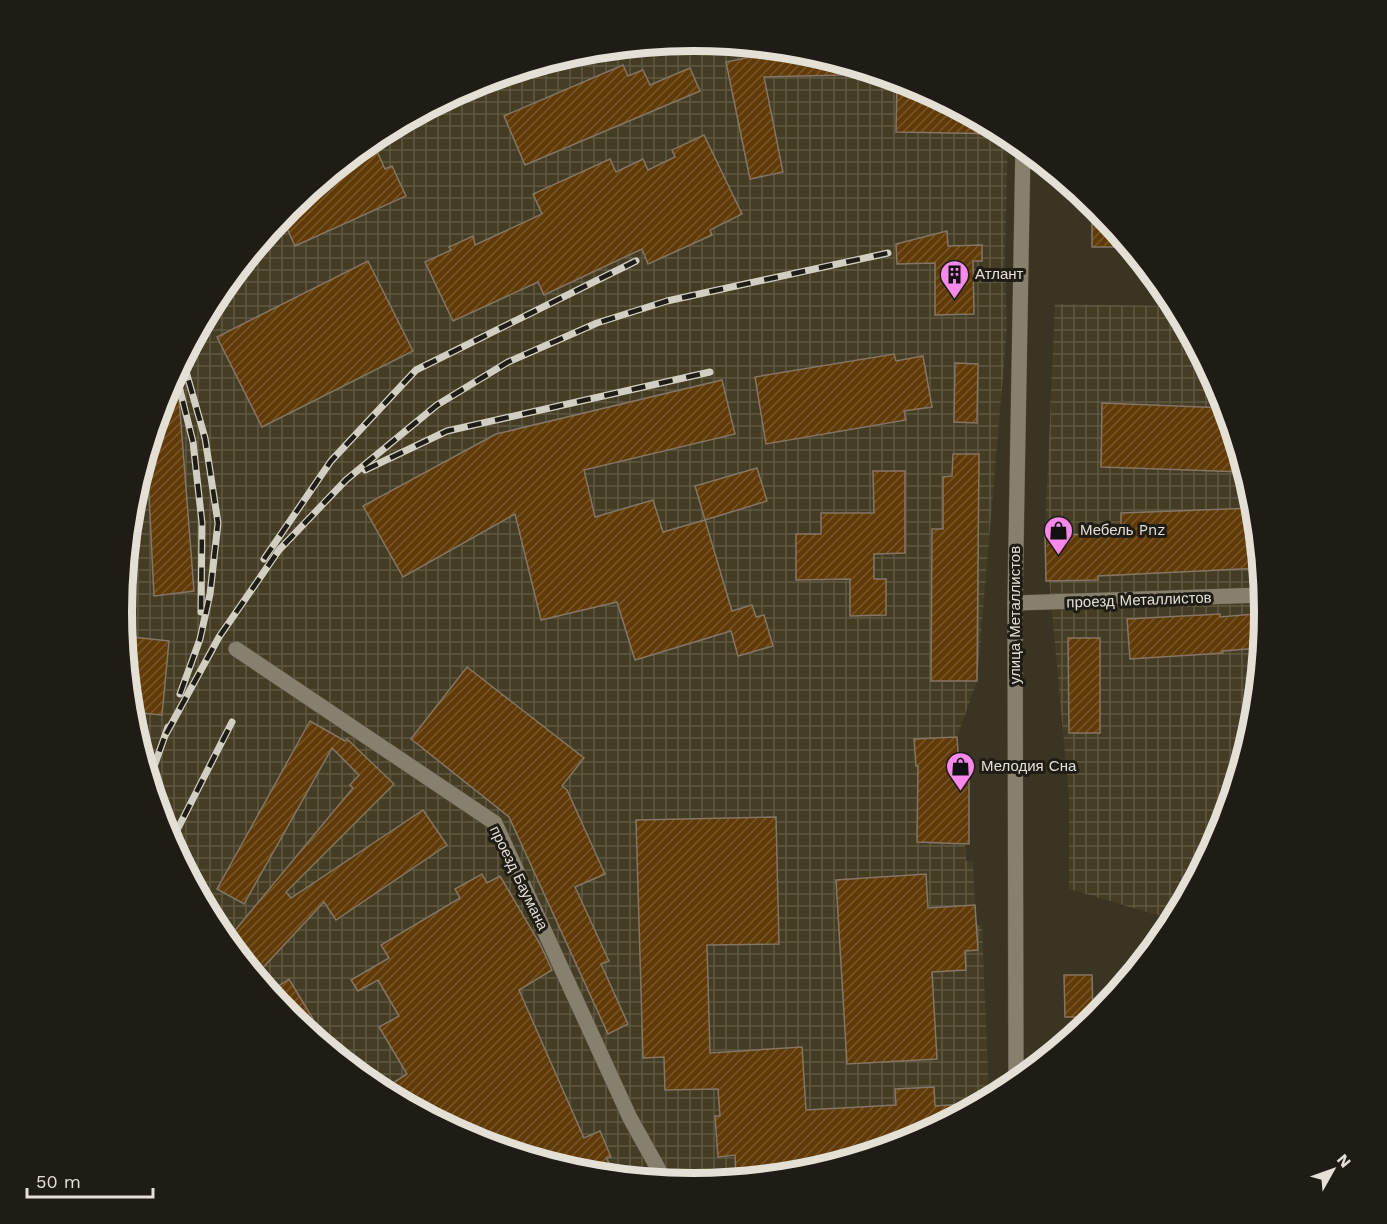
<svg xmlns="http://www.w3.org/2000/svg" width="1387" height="1224" font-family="'Work Sans',sans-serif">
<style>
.industrial{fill:url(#industrial-grid)}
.building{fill:url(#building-hatch);stroke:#857565;stroke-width:1.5}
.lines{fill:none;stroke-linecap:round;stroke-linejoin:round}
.street-casing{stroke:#585243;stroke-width:16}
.secondary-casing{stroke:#585243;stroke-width:16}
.street{stroke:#87806c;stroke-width:15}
.secondary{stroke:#87806c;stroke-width:15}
.rail-casing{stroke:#d2cec2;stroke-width:7}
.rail{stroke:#1e1c14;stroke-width:4.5;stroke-dasharray:14;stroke-linecap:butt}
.labels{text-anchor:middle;stroke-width:6;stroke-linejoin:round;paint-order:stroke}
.poi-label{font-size:15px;fill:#e4e0d5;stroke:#1e1c14;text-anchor:start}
.street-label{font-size:15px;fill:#e4e0d5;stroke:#1e1c14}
.rim{fill:none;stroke:#e4e0d5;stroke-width:8}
</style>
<defs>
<pattern id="industrial-grid" width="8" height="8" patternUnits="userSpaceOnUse" patternTransform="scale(1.5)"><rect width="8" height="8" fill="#443c23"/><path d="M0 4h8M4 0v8" fill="none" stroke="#5f5842"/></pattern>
<pattern id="building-hatch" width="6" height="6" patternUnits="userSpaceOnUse" patternTransform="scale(1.5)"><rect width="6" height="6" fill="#603b08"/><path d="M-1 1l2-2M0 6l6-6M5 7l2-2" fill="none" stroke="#77572b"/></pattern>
</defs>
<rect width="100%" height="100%" fill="#3a3422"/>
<g class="industrial">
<polygon points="694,41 805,52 913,84 1008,135 1005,261 1007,328 977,681 957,737 960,780 969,780 969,843 965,844 966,861 973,861 976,925 982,925 989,1099 912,1140 805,1173 694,1183 582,1172 474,1140 376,1087 289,1016 218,929 165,830 133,723 122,612 133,500 166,393 219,294 290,208 376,137 475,84 582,51"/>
<polygon points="1055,304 1175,306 1222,394 1254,501 1265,612 1254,724 1221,831 1174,920 1069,889 1069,797 1045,535"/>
</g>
<g class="building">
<polygon points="780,49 805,52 840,62 841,75 764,77 783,172 750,179 726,62 780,51"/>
<polygon points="623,65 628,76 643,70 650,85 690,68 700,91 525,165 504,116"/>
<polygon points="897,79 913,84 1005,134 896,132"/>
<polygon points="704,135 742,214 710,230 712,235 648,264 642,249 544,295 538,282 453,321 425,262 451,250 449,247 473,236 475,245 542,214 533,194 610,159 616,172 643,159 648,170 675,157 672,150"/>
<polygon points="372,140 385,169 392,166 406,196 295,246 282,217 301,207 297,202"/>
<polygon points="1092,203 1098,208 1130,247 1092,247"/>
<polygon points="947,231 948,246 982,245 982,261 973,261 974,314 935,315 935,263 897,264 896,244"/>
<polygon points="368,261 413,351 262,427 217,337"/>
<polygon points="894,354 896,361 923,356 932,407 904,411 906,420 766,444 755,377"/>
<polygon points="955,363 978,364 977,423 954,422"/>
<polygon points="722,380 735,434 584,470 595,517 653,500 663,532 705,520 732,611 752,605 756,617 764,615 773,646 738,656 731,631 635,660 617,602 541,620 515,514 403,577 363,506 496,434"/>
<polygon points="179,398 194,591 154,596 147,455 164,399"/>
<polygon points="1102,403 1226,408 1245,472 1101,467"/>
<polygon points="953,454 979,454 977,681 931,681 932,529 943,529 943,477 952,476"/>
<polygon points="757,468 767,501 705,520 695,486"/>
<polygon points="873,471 905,471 905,553 874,554 874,579 886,579 886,615 850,616 850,579 796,580 796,534 821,534 821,513 874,513"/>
<polygon points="1255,508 1261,568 1098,576 1098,580 1046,581 1045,535 1121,534 1121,513"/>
<polygon points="1265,613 1261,648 1222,651 1223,653 1130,659 1127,619 1220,614 1220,617"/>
<polygon points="132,637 169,641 162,715 132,712 128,674"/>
<polygon points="1068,638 1100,638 1100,733 1069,733"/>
<polygon points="467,667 584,758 562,786 567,790 605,874 575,887 609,961 601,964 628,1024 608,1034 509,817 411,739"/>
<polygon points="310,721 345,741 347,739 394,784 286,892 291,898 423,810 447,845 336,920 324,902 256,975 227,940 353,788 350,785 359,775 332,748 244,904 217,889"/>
<polygon points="957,737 960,780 969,780 969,844 917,842 918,766 916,766 914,739"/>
<polygon points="776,817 779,944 707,945 710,1053 802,1047 806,1110 896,1105 895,1089 934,1087 935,1106 981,1103 912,1140 805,1173 736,1179 735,1155 718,1157 715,1116 720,1116 718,1089 665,1090 664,1057 643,1058 636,820"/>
<polygon points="482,874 487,883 500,876 540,944 552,970 519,990 584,1138 600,1131 611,1157 606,1158 618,1176 582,1172 474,1140 382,1090 407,1074 379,1027 399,1016 378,980 358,991 351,980 389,958 381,945 460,898 455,889"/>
<polygon points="926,874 928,908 975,905 978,950 965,951 966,970 932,972 937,1059 847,1064 836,880"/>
<polygon points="1064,975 1092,975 1093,1017 1065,1017"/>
<polygon points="289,979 313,1019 302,1026 289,1016 269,992"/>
</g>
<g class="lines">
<defs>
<polyline id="street" points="236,649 495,823 630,1118 665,1181"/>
<g id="secondary">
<polyline points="1015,603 1263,595"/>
<polyline points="1016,1083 1015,603 1023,146"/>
</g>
</defs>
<use href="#street" class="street-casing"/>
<use href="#secondary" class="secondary-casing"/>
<use href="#street" class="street"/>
<use href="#secondary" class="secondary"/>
<defs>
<g id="rail">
<polyline points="176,374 193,442 202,523 201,612"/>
<polyline points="365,470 447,431 710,372"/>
<polyline points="264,559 331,461 416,370 636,261"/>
<polyline points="180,694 200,639 210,594 218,523 205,438 183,361"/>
<polyline points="166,734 219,637 279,550 346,480 437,405 508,362 597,323 667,301 888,253"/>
<polyline points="150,778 168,727"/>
<polyline points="171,842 232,722"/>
</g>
</defs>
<use href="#rail" class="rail-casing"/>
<use href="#rail" class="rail"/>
</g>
<defs>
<symbol id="building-pin" viewBox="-11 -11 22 30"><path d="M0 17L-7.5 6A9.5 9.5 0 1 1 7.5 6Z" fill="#f888e9" stroke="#1e1c14"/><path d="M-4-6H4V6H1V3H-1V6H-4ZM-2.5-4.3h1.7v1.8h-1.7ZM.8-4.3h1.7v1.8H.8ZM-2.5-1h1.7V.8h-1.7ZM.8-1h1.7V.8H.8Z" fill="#111"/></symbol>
<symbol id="shop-pin" viewBox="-11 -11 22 30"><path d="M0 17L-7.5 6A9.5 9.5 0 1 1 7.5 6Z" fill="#f888e9" stroke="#1e1c14"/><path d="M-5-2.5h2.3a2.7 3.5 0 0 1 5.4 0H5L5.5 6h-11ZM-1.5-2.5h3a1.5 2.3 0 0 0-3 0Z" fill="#111"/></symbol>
</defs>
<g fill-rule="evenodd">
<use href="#building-pin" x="938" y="258" width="33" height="45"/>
<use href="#shop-pin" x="1042" y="514" width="33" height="45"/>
<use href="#shop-pin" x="944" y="750" width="33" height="45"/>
</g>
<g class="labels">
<g class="poi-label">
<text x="975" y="279">Атлант</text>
<text x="1080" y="535">Мебель Pnz</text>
<text x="981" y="771">Мелодия Сна</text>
</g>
<g class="street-label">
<text transform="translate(1139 600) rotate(-2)" y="5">проезд Металлистов</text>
<text transform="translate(1015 615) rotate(-90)" y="5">улица Металлистов</text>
<text transform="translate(519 878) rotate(64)" y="5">проезд Баумана</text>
</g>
</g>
<path d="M0 0H1387V1224H0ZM132 612a561 561 0 1 1 1122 0a561 561 0 1 1-1122 0Z" fill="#1e1c14" fill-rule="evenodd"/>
<path class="rim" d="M132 612a561 561 0 1 1 1122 0a561 561 0 1 1-1122 0Z"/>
<g transform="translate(1333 1170) rotate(50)" stroke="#1e1c14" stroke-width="4.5" paint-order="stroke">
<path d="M0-4.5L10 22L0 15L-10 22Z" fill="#e4e0d5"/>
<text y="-9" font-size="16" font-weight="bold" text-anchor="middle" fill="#e4e0d5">N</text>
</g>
<path d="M27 1188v9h126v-9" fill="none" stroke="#e4e0d5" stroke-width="3"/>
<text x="36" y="1188" font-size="18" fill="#e4e0d5" stroke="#1e1c14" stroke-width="4.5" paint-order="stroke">50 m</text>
</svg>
